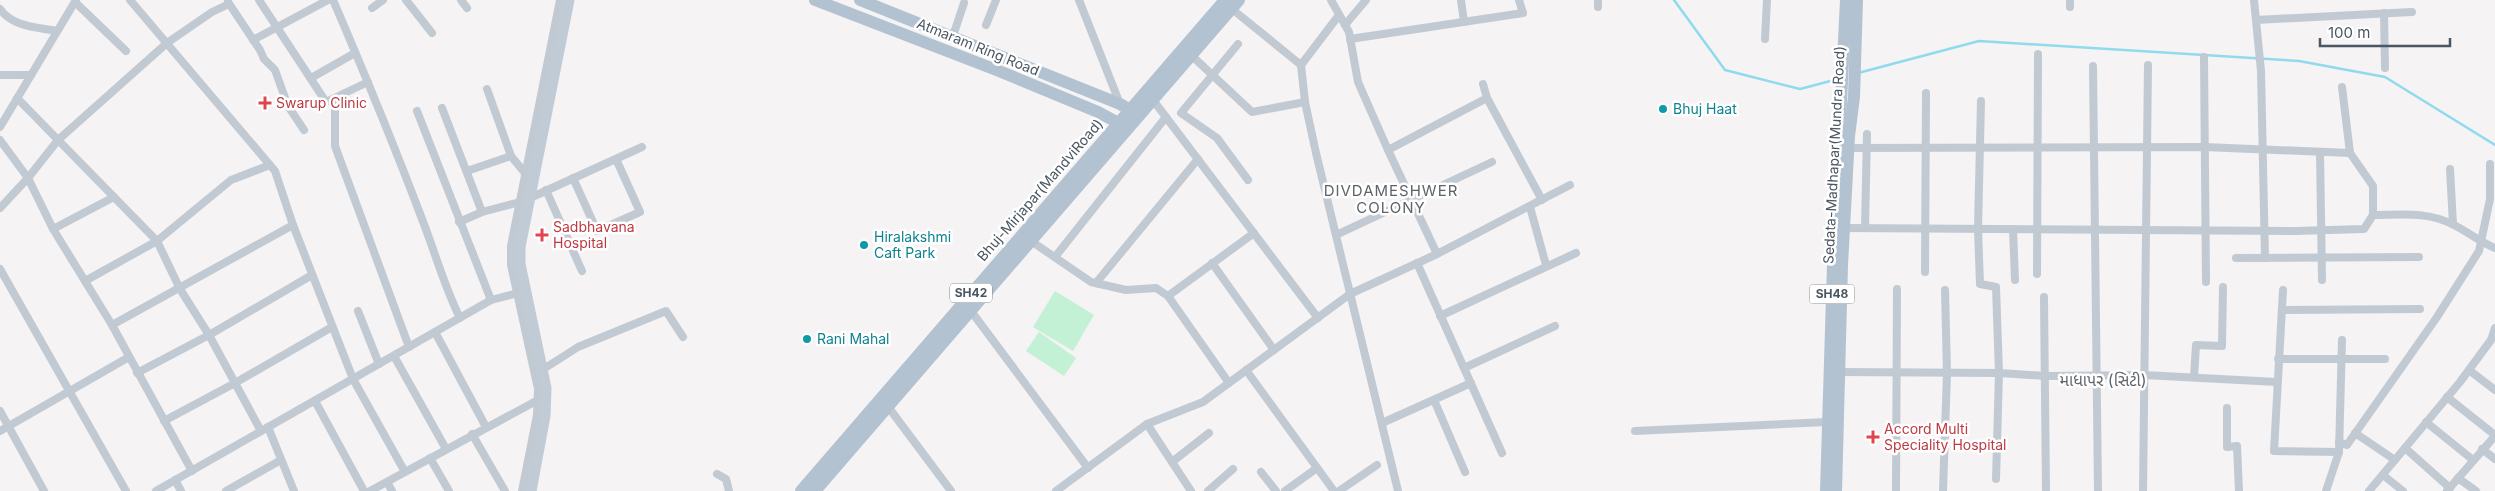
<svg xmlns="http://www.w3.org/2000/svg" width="2495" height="491" font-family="Inter,'Noto Sans Gujarati',sans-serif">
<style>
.green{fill:#c3f1d5}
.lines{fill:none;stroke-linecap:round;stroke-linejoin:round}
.stream{stroke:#90daee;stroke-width:2.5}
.street{stroke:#c1cad2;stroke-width:8}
.secondary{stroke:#c1cbd6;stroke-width:11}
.primary{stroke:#b3c2d1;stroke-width:12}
.health-dot{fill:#e0444e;stroke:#fff;stroke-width:2}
.culture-dot{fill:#0f9aa8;stroke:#fff;stroke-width:2}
.labels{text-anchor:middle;stroke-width:5;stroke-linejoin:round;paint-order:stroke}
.shield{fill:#fff;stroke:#808990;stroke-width:1}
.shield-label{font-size:12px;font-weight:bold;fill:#4a5661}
.street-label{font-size:14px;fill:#4a5661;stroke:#fff}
.health-label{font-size:14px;fill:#be3a42;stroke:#fff;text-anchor:start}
.culture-label{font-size:14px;fill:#0d838f;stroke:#fff;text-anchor:start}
.neighbourhood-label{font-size:15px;letter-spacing:1px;fill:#5f6368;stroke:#fff}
.quarter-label{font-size:16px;fill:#5f6368;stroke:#fff}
</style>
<rect width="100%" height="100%" fill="#f5f3f3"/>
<g class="green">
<polygon points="1055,291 1094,315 1073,351 1033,327"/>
<polygon points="1039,332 1076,358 1064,376 1026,351"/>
</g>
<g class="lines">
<g class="stream">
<polyline points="1674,0 1725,70 1800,89 1838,79"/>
<polyline points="1858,73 1979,41 2299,61 2385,77 2495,145"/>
</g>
<g class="street">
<polyline points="130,0 275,171 293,225 353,379 405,472"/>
<polyline points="259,0 326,102 368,82"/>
<path d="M333,0C364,72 394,145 422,219C435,252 444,286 460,318"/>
<polyline points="406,0 432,33"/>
<polyline points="461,0 467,8"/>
<polyline points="1079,0 1120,104"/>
<polyline points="1331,0 1349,32 1358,82 1388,150 1437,254"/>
<polyline points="1461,0 1464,22"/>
<polyline points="1598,0 1598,7"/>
<polyline points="2254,0 2261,71 2265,258"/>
<polyline points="75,2 126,51"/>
<polyline points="228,2 260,50 264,59 275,70 288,106 304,130"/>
<polyline points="2070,7 2070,0"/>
<polyline points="372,8 383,0"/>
<path d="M0,9C13,27 36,27 56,31"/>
<polyline points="1232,9 1301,65 1305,102 1316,153 1398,491"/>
<polyline points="2384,13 2385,68"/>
<polyline points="2256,20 2412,12"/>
<polyline points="986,25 996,0"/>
<polyline points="1345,25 1366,0"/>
<polyline points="953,36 964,3"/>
<polyline points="1350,39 1523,13 1519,0"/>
<polyline points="1765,39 1767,0"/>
<polyline points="253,40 328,0"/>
<polyline points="1238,44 1181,113 1217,138 1248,180"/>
<polyline points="1191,55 1252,112 1305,102"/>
<polyline points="2204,57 2206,282"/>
<polyline points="1301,65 1339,15"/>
<polyline points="2093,66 2098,491"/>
<polyline points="0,75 31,75"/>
<polyline points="311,78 355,53"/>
<polyline points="1483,84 1487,98 1542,200"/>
<polyline points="2342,87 2350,153 2373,186 2373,215"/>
<polyline points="487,89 511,156 525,173"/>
<polyline points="17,98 157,241 180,289 209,335 261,431"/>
<polyline points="335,98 335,146 409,347"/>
<polyline points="1153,100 1318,318"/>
<polyline points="1981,101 1978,229 1980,284 1996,287 1999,373 1996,479"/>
<polyline points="442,108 482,212"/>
<polyline points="417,111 491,300"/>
<polyline points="0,127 76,0"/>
<polyline points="0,140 28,178 53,229 112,325 192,471"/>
<polyline points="1848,148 2204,147 2350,153"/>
<polyline points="1388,150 1487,98"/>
<polyline points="2320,152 2322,280"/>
<polyline points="2450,169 2453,224"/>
<polyline points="467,171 511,156"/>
<polyline points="573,178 597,231 640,212 616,159"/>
<polyline points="546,190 582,271"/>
<polyline points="530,198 642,147"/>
<polyline points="1530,207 1546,265"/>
<polyline points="0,208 28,178 58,140 167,43 212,12 229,4"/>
<polyline points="459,222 482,212 520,202"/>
<path d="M1844,228L2295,231L2364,229L2373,215C2401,215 2428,211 2454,225C2468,232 2480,242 2495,248"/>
<polyline points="1865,228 1867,134"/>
<polyline points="53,229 114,197"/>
<polyline points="2013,229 2015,280"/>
<polyline points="1336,235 1492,162"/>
<polyline points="1031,241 1091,282 1126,290 1156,288 1168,296 1229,383"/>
<polyline points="1055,257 1166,117"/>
<polyline points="2236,258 2419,257"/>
<polyline points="1212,263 1274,350"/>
<polyline points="1417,263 1502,453"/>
<polyline points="0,269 126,491"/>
<polyline points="1925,272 1926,93"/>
<polyline points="2037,274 2038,54"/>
<polyline points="85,281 157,241 231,180 270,165"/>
<polyline points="1096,283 1198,159"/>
<polyline points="2283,290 2274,451 2339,452"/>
<polyline points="1168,296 1254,233"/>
<polyline points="2044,297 2046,491"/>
<polyline points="2282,310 2420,309"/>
<polyline points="358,311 379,364"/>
<polyline points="971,311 1088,468"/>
<polyline points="1440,316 1576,253"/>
<polyline points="112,325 293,225"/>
<polyline points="435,332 486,427"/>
<polyline points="394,356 446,449"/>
<polyline points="2278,359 2385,359"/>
<polyline points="1464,368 1555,326"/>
<polyline points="542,370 578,347 666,311 683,337"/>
<polyline points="1246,370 1334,491"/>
<polyline points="2469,370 2495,390"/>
<polyline points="1839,372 1999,373 2046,376 2144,375 2277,382"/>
<polyline points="137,373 209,335 312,275"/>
<polyline points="2194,377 2196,345 2222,346 2223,287"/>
<polyline points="2447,397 2495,435"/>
<polyline points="1434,400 1465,472"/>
<polyline points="315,401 364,491"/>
<polyline points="889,408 951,491"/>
<polyline points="2227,408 2227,447 2237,446 2239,491"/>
<polyline points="0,411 44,491"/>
<polyline points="164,421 235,383 332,327"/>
<polyline points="2426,422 2473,460"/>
<polyline points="1382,423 1471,383"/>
<polyline points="1147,424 1191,491"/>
<polyline points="268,427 294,491"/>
<polyline points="0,431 129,357"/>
<polyline points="1635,431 1827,422"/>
<polyline points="2355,433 2395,460"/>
<polyline points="472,434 505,491"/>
<polyline points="2339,442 2347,445 2437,317 2479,251 2490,199 2490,164"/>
<polyline points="2405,448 2450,488"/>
<polyline points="2482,449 2495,459"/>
<polyline points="430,458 449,491"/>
<polyline points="1172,462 1209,433"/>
<polyline points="1261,472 1276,491"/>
<polyline points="717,474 726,479 729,491"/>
<polyline points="2383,475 2403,491"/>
<polyline points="2458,478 2476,491"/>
<polyline points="175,480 181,491"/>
<polyline points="387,482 392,491"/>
<polyline points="156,491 491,300 518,293"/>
<polyline points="226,491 281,460"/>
<polyline points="370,491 538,400"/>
<polyline points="522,491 537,415 538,389 511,265 511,246 560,0"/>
<polyline points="1056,491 1147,424 1203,402 1350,294 1437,254 1570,185"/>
<polyline points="1208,491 1233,469"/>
<polyline points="1285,491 1317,468"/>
<polyline points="1339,491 1377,465"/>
<polyline points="1896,491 1897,289"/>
<polyline points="1943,491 1947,373 1945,290"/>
<polyline points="2143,491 2148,65"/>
<polyline points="2326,491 2339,452 2342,340"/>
<polyline points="2369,491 2460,382 2491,340 2495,328"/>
<polyline points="2447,491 2495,436"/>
</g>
<polyline class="secondary" points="531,491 545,416 546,388 520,264 520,247 569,0"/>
<g class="primary">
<polyline points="815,0 999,71 1098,112 1124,126"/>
<polyline points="860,0 1120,104 1135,113"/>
<polyline points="801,491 1225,0"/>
<polyline points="815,491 1239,0"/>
<polyline points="1826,491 1833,265 1846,0"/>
<polyline points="1836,491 1842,265 1849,136 1854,97 1857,0"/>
</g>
</g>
<g class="health-dot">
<path d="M262.5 95.5h5v5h5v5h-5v5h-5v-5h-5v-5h5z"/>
<path d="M539.5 227.5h5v5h5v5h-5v5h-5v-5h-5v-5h5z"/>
<path d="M1870.5 429.5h5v5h5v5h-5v5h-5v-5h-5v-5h5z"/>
</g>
<g class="culture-dot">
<circle cx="1663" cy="109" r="5"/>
<circle cx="864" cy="245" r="5"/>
<circle cx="807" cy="339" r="5"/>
</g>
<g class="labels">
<g class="shield">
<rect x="950" y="283.5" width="42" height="19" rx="4"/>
<rect x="1809.5" y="284.5" width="45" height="19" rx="4"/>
</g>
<g class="shield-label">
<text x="971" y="297">SH42</text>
<text x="1832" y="298">SH48</text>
</g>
<g class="street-label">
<text transform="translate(978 47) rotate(22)" y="5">Atmaram Ring Road</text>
<text transform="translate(1834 155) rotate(-87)" y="5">Sedata-Madhapar(Mundra Road)</text>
<text transform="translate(1040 190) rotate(-49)" y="5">Bhuj-Mirjapar(MandviRoad)</text>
</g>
<g class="health-label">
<text x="276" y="108">Swarup Clinic</text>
<text x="553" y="232">Sadbhavana<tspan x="553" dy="16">Hospital</tspan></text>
<text x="1884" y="434">Accord Multi<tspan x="1884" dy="16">Speciality Hospital</tspan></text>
</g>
<g class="culture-label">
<text x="1673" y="114">Bhuj Haat</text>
<text x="874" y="242">Hiralakshmi<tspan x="874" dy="16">Caft Park</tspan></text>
<text x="817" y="344">Rani Mahal</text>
</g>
<g class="neighbourhood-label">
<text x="1391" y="196">DIVDAMESHWER<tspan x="1391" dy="17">COLONY</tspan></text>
</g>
<g class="quarter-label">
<text x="2103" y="386">માધાપર (સિટી)</text>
</g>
</g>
<path d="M2320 38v8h130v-8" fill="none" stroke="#4a5661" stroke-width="2.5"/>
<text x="2328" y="38" font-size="15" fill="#4a5661" stroke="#ffffff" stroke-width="4" paint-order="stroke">100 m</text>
</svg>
